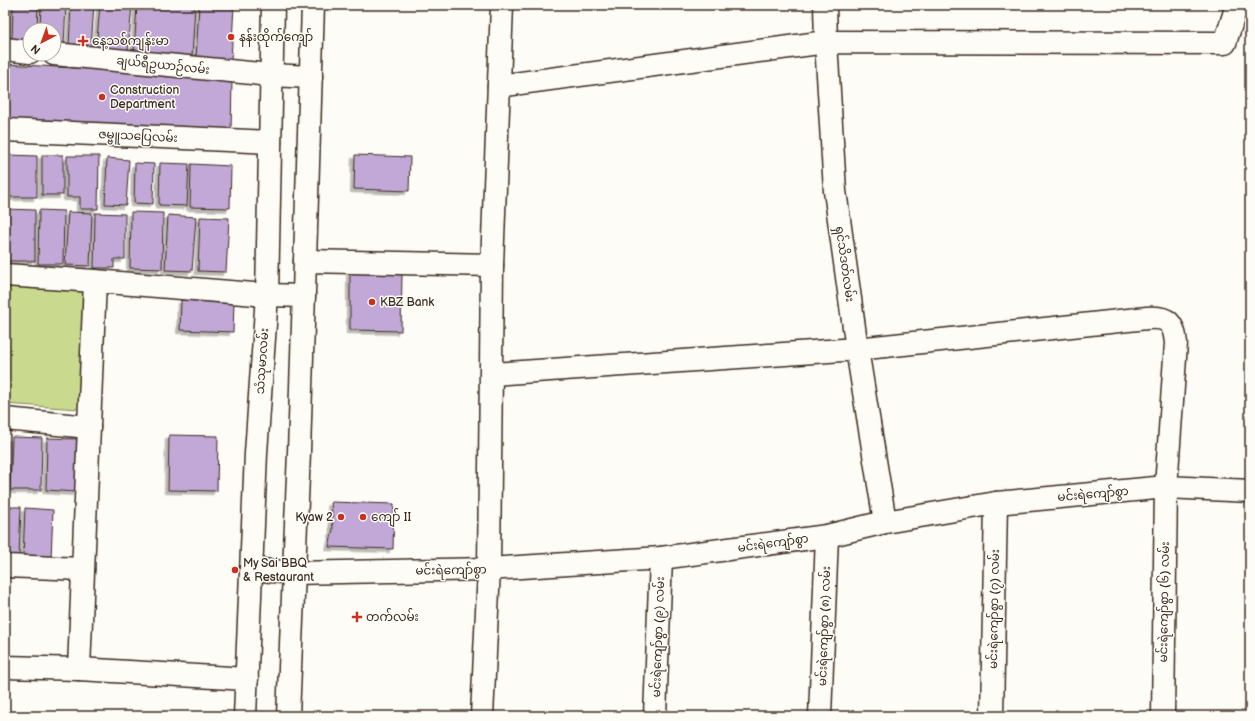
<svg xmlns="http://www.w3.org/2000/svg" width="1255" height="721" font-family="'Balsamiq Sans','Noto Sans Myanmar',sans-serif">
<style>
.green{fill:#c9d98e;stroke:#828256}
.building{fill:#c1a8d6;stroke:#3b2a1e;filter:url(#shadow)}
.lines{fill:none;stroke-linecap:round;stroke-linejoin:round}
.street-casing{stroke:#3b2a1e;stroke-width:25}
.primary-casing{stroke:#3b2a1e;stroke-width:25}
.street{stroke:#fdfcf7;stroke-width:22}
.primary{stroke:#fdfcf7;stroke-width:22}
.poi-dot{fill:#c8321e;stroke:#fdfcf7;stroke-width:1.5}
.labels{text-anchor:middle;stroke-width:3;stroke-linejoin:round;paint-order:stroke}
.poi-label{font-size:12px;fill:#3b2a1e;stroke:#fdfcf7;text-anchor:start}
.street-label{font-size:12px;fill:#3b2a1e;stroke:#fdfcf7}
</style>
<defs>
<filter id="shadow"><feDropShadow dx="-3.5" dy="3.5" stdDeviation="0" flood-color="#0004"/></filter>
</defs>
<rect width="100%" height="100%" fill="#fdfcf7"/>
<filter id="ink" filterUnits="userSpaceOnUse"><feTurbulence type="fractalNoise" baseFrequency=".025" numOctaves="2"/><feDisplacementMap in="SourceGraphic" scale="8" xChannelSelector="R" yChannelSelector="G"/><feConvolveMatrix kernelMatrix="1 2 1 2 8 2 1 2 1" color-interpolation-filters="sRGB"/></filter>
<g filter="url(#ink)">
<polygon class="green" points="5,285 86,290 79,409 5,404"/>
<g class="building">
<polygon points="5,5 7,5 6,41 5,40"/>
<polygon points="13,5 38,5 37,30 30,30 30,42 12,41"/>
<polygon points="41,5 66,5 64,45 54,45 54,30 40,30"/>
<polygon points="71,5 94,5 91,48 69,46"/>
<polygon points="100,5 132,5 128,52 96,49"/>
<polygon points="137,5 195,5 192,58 134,53"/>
<polygon points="199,5 234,5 231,61 196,59"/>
<polygon points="5,64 232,77 231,134 5,120"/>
<polygon points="9,155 37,156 37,197 9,197"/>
<rect x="42" y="155" width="21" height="40"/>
<polygon points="355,155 410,157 409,191 354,189"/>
<polygon points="67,156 99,156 98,209 80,209 80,197 67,197"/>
<polygon points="107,158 129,160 126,205 105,204"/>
<polygon points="135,163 154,164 153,204 134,203"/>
<polygon points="160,163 189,164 187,206 159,205"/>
<polygon points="191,164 231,166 230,208 190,207"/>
<polygon points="6,209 35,210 35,261 5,261"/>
<polygon points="39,210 64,211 63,264 38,264"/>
<polygon points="68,212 92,213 90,266 65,265"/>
<polygon points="131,212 163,213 162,269 130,268"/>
<polygon points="95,213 125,214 125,259 114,259 114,268 94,268"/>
<polygon points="168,215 196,217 192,271 165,270"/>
<polygon points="200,217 229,218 226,272 198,271"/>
<polygon points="350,272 402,273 401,331 350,330"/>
<polygon points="181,300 234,302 233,332 180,330"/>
<polygon points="169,435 218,436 217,491 168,490"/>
<polygon points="5,436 7,436 5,488"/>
<polygon points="12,437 42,438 41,490 10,490"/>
<polygon points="47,438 77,439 76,492 46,490"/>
<polygon points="331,502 394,504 393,549 329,547 333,529"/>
<polygon points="5,507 21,507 19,556 5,556"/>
<polygon points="25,508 53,510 51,559 23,558"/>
</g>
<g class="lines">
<defs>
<g id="street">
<polyline points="825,5 826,42 835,191 857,349 885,522"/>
<polyline points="5,49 30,52"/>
<polyline points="54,54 271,75 311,77"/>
<polyline points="499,86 826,42 1225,43 1237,5"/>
<polyline points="5,130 270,142"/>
<polyline points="305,261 492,265"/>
<polyline points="5,275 95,281 267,295 304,296"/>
<path d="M492,374L857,349L1147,318C1168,316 1174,323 1176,343L1166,487L1163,716"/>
<polyline points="5,419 89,427"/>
<polyline points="5,566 83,569"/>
<polyline points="251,569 293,573 489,569 661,558 827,536 885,522 996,503 1166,487 1250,491"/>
<polyline points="5,667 79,669 247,679"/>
<polyline points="79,669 95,281"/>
<polyline points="482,716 489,569 492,265 502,5"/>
<polyline points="655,716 661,558"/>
<polyline points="820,716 827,536"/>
<polyline points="992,716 996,503"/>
</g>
<g id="primary">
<polyline points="245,716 256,453 267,295 273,5"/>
<polyline points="288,716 299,452 313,5"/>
</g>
</defs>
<use href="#street" class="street-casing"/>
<use href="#primary" class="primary-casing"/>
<use href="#street" class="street"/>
<use href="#primary" class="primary"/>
</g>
</g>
<g class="poi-dot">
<circle cx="231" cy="37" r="4"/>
<path d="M81 35h4v4h4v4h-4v4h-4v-4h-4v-4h4z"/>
<circle cx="102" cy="97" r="4"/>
<circle cx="372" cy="302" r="4"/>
<circle cx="341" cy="517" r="4"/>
<circle cx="363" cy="517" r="4"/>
<circle cx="235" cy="570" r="4"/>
<path d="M355 611h4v4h4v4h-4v4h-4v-4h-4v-4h4z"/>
</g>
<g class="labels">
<g class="poi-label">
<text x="239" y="41">နန်းထိုက်ကျော်</text>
<text x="92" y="45">နေ့သစ်ကျန်းမာ</text>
<text x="110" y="94">Construction<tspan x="110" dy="14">Department</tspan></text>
<text x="380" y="306">KBZ Bank</text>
<text x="333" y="521" text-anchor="end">Kyaw 2</text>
<text x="371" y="521">ကျော် II</text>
<text x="243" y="567">My Sai BBQ<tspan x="243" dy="14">&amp; Restaurant</tspan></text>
<text x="366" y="621">တက်လမ်း</text>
</g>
<g class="street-label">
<text transform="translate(163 65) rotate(6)" y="4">ချယ်ရီဥယာဉ်လမ်း</text>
<text transform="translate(138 136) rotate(3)" y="4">ဇမ္ဗူသပြေလမ်း</text>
<text transform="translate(845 264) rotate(82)" y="4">ရှင်သိဒတ်လမ်း</text>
<text transform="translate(262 361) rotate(-86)" y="4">သံသုမာလမ်း</text>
<text transform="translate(1093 494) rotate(-5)" y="4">မင်းရဲကျော်စွာ</text>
<text transform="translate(773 543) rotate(-8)" y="4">မင်းရဲကျော်စွာ</text>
<text transform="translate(451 570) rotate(-1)" y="4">မင်းရဲကျော်စွာ</text>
<text transform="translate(1164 602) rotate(-89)" y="4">မင်းရဲကျော်စွာ (၆) လမ်း</text>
<text transform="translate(994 609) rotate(-89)" y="4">မင်းရဲကျော်စွာ (၇) လမ်း</text>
<text transform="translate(824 626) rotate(-88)" y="4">မင်းရဲကျော်စွာ (၈) လမ်း</text>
<text transform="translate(658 637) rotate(-88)" y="4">မင်းရဲကျော်စွာ (၉) လမ်း</text>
</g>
</g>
<rect width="1255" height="721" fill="none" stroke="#fdfcf7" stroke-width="20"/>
<rect x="10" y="10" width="1235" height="701" fill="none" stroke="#3b2a1e" stroke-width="1.5" filter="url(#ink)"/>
<g transform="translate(42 42) rotate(221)"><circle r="19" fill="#fdfcf7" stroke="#afa8a0"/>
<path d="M0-3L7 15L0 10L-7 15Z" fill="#c8321e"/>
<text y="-6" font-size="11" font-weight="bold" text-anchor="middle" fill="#3b2a1e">N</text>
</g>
</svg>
